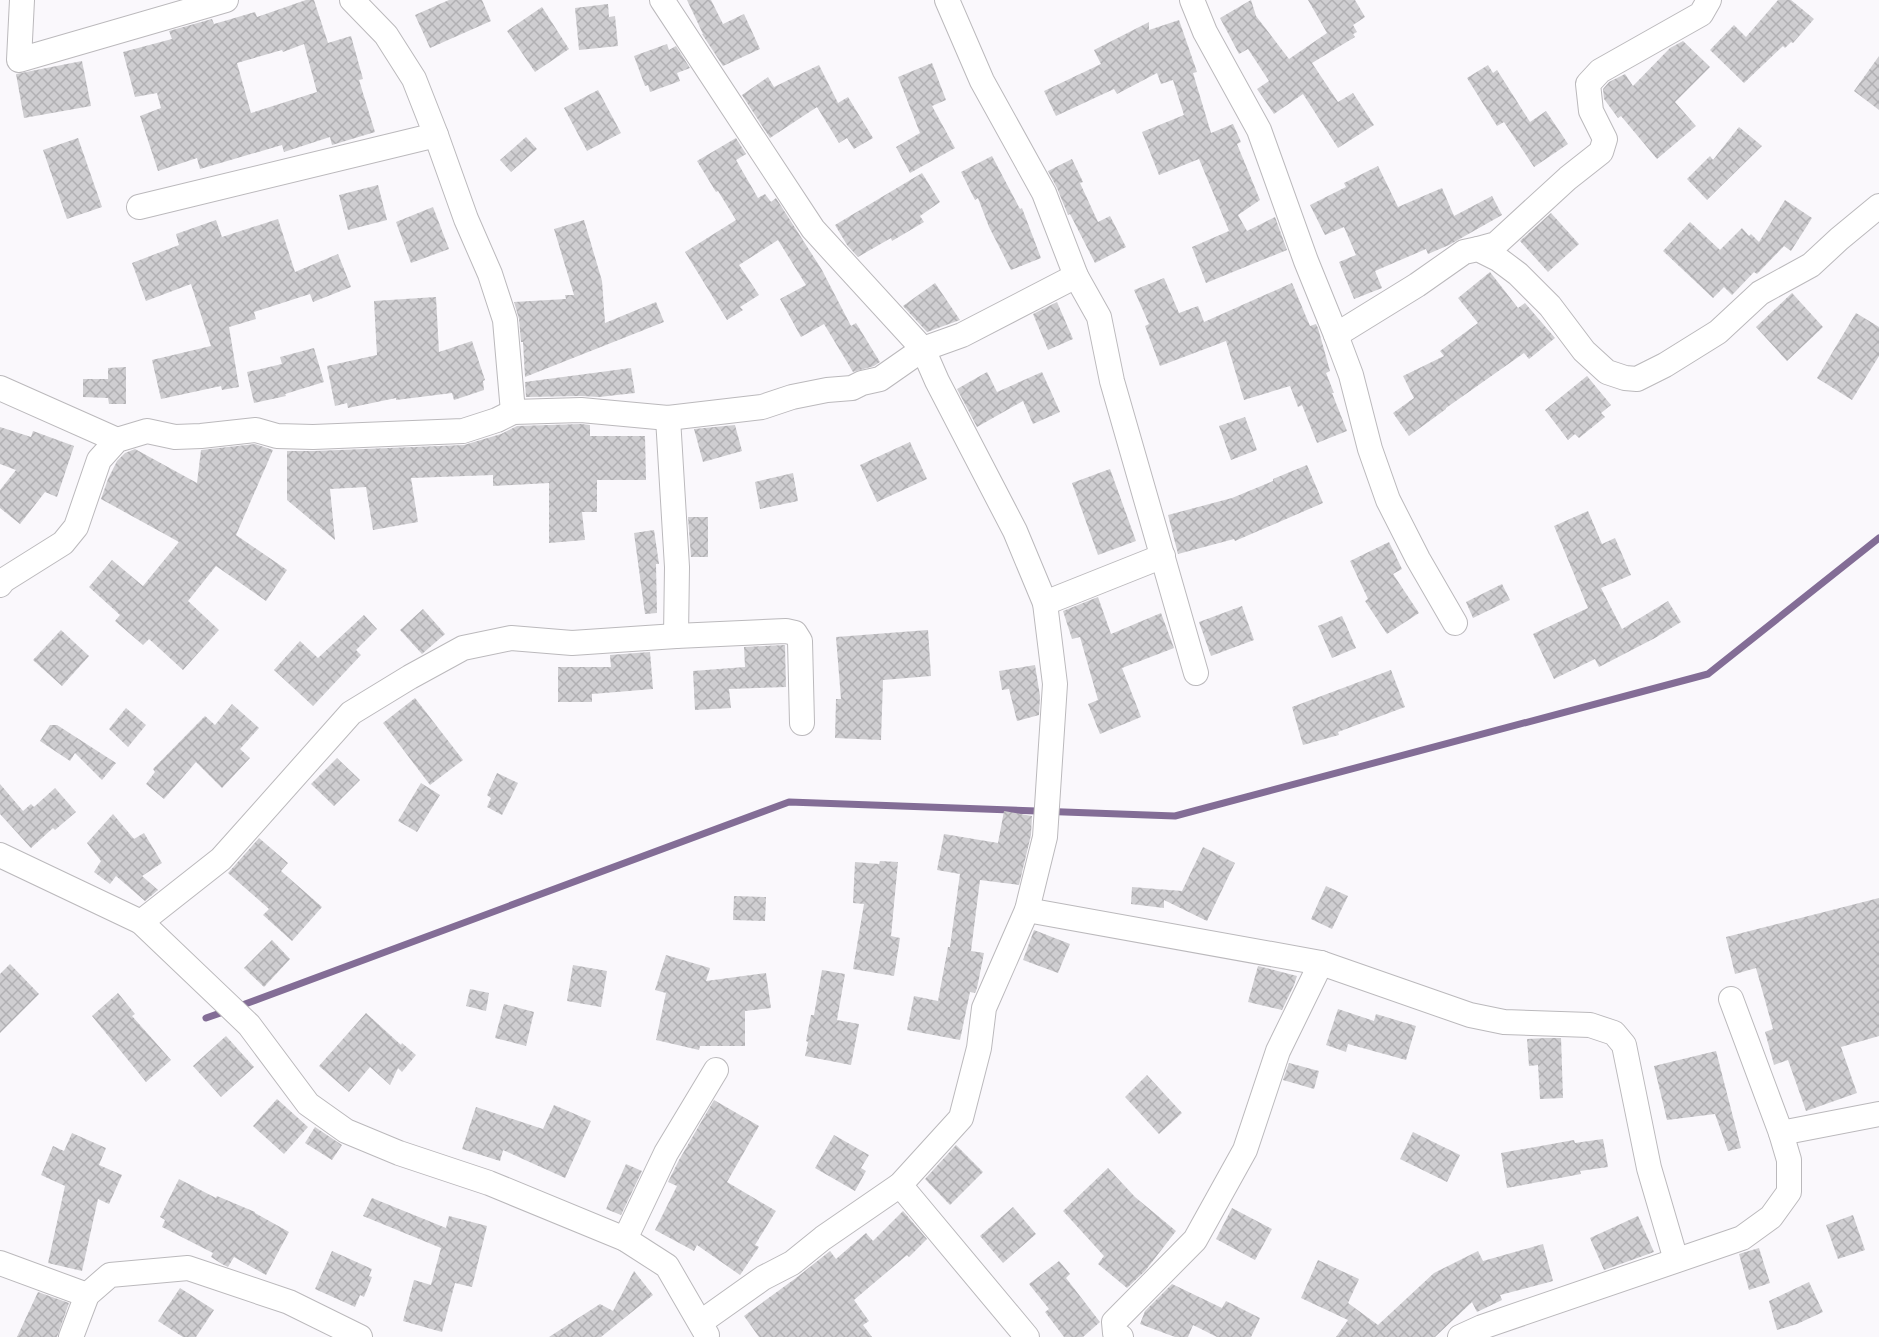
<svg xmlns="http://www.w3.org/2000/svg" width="1879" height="1337" font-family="Inter,sans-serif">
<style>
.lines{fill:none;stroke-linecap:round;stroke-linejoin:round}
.stream{stroke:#836d96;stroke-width:7}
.building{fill:url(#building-cross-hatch);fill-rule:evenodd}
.street-casing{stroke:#bbb9bc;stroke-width:26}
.street{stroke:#fff;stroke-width:24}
</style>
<defs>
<pattern id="building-cross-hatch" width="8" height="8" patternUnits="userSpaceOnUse" patternTransform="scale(1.5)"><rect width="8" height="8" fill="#cfced1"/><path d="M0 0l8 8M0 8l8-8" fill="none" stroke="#b1b0b3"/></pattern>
</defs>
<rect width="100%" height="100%" fill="#faf8fc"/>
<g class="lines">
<g class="stream">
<polyline points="237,1007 789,802 1175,816 1708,674 1879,538"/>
<polyline points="206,1018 226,1011"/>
</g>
</g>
<g class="building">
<path d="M306,0H314L328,43L351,36L363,79L359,80L375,132L332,145L330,137L284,152L282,145L200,169L197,158L158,171L140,116L161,108L157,93L135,97L123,52L172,39L169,31L212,19L214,24L255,12L257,17ZM304,44L317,92L251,113L237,63L282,50L283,52Z"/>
<polygon points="449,0 482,0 491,21 430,48 415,15"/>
<polygon points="687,0 711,0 723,24 744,14 760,49 723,66 702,34 703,34"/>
<polygon points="1251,0 1256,16 1289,59 1327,33 1308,0 1355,0 1365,17 1353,25 1357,32 1353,34 1355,37 1312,63 1338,102 1353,93 1374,125 1338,148 1303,94 1274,114 1257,89 1269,81 1248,49 1239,54 1220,18"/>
<polygon points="1778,0 1791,0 1814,19 1793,43 1791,42 1785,48 1783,46 1744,83 1710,50 1734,25 1746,37"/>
<polygon points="608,4 609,17 615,16 618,46 579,50 575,8"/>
<polygon points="542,7 569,49 535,72 507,31"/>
<polygon points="1179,20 1197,72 1193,73 1211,133 1233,124 1241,142 1237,144 1260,200 1238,215 1247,231 1275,217 1287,250 1206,283 1192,247 1229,231 1199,159 1159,175 1142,132 1184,115 1173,80 1161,84 1157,73 1117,94 1114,89 1056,116 1044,91 1101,64 1094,50 1149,22 1149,30"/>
<polygon points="1683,41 1710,67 1675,102 1696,126 1657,159 1621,116 1618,118 1604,99 1603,89 1609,82 1625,74 1633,86 1670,48"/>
<polygon points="667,44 669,50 676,46 690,68 677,73 680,81 650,92 648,85 645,86 634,56"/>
<polygon points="1879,56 1879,110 1854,91"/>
<polygon points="82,61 91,106 24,118 16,74"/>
<polygon points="932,63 946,100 932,106 955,148 910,173 896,147 920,133 898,77"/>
<polygon points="819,65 838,103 848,97 873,138 854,149 847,138 839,143 817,107 770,138 742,95 768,77 774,87"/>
<polygon points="1488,65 1493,73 1497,70 1530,122 1546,111 1568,144 1534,167 1504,122 1497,126 1467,78"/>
<polygon points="598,90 621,133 587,151 564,108"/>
<polygon points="1739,127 1762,146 1707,200 1687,179 1710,156 1713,160"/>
<polygon points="526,137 537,149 511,172 500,160"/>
<polygon points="78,138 102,207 67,219 43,150"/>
<polygon points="736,138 746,154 736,160 758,198 765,194 771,202 776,198 822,270 851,326 856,323 880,362 874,366 853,372 824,324 801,337 780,299 806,285 778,240 739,265 759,295 740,307 743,310 727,320 685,252 736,220 718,191 716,192 697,161"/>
<polygon points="992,156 1020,209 1022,208 1041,258 1011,270 989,227 978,198 975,200 961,172"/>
<polygon points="1072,159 1083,182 1080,183 1098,222 1110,216 1126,247 1095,263 1070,214 1068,215 1057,188 1048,171"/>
<polygon points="1378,166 1398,207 1442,188 1454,216 1492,196 1502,215 1449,245 1428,254 1426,249 1375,271 1382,288 1354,299 1339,262 1356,255 1344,227 1325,235 1310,205 1346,187 1344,183"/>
<polygon points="922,173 940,202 920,216 924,222 892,241 891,238 858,257 847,245 835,225"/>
<polygon points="378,185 387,220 348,230 339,195"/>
<polygon points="1785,200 1812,218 1791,251 1784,246 1757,274 1754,272 1732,295 1724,287 1713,298 1663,251 1690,222 1720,250 1742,228 1749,236 1751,234 1759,242"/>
<polygon points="433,207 449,249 411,263 396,222"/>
<polygon points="1551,213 1579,244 1548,272 1520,241"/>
<polygon points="278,219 295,272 338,254 351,287 313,302 310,294 254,312 256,319 229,327 239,387 222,390 221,386 161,399 152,360 211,346 191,284 146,301 132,263 179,245 176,234 216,220 222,237"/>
<polygon points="584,220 602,281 605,323 656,302 664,322 525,377 523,342 521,342 519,319 514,302 566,299 565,295 574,295 554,229"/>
<polygon points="1490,272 1518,308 1525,303 1555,338 1529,359 1524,353 1446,408 1446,409 1409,436 1393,413 1414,398 1403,376 1444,356 1440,351 1478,323 1458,298"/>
<polygon points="1164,278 1179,313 1198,306 1204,322 1292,283 1310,326 1316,324 1318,328 1330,371 1326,373 1334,393 1332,393 1347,431 1317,443 1302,405 1298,407 1290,386 1244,400 1226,341 1160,366 1145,326 1149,324 1134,290"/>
<polygon points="935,283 960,320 927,332 903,306"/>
<polygon points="1792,293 1823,327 1787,361 1756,327"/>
<polygon points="436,297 439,352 472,341 485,380 483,381 484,390 454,400 452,393 396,400 396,398 348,408 347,403 335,406 327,366 377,355 374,301"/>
<polygon points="1057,302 1073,339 1048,350 1033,314"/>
<polygon points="1856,313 1879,327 1879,356 1852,400 1817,378"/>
<polygon points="314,348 324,382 285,394 286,396 254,403 247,372 282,364 280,357"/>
<polygon points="126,367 126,404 109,404 108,398 83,397 83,379 108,379 108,368"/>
<polygon points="631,368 635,393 599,397 581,396 526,397 525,382"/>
<polygon points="987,372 997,392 1042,372 1060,412 1033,424 1023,401 977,427 957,389"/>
<polygon points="1587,376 1611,405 1601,413 1605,417 1579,438 1575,434 1568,440 1545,410"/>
<polygon points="1245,417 1257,450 1231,460 1219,426"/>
<polygon points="581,424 590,425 590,436 645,436 646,480 597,480 597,512 582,512 585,540 549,543 549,483 493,486 493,475 411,478 418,522 373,530 366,487 330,489 335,540 287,500 287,451 314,451 464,445 501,434 517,426"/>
<polygon points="735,425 742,451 703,462 694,429"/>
<polygon points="0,427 31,437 33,431 74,446 57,497 45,492 20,524 0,508 0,490 16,470 0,464"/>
<polygon points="910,442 927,479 877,502 860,465"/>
<polygon points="255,444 273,450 236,535 287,570 266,601 216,566 188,601 219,630 183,670 149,639 143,645 115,621 120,615 89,587 112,560 143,586 179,542 101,499 108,479 117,461 125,453 135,449 197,483 201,450"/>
<polygon points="1307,465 1323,503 1235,541 1234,539 1178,554 1168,515 1232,498 1273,481 1273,479"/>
<polygon points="1110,469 1136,541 1098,555 1072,483"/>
<polygon points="793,473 798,501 760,509 755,482"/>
<polygon points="1588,511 1602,544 1615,538 1631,575 1601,588 1622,629 1668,601 1681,622 1655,638 1599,667 1595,659 1554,679 1533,634 1588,608 1554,526"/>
<polygon points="688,517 708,517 708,557 691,557"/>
<polygon points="654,530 659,564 656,564 657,613 645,614 634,533"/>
<polygon points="1389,542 1402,569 1393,574 1419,613 1387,634 1365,601 1368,599 1350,561"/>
<polygon points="1502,584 1510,600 1473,618 1466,602"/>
<polygon points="1098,597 1111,634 1161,613 1174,648 1122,668 1141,717 1100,734 1088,704 1098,700 1080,637 1072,639 1063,611"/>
<polygon points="1242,606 1254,640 1211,656 1199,622"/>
<polygon points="423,609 445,634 422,654 400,630"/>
<polygon points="364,615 377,629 356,650 361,655 313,706 274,670 300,641 318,658"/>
<polygon points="1342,616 1356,648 1332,658 1318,626"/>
<polygon points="61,630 89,656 62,686 33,660"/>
<polygon points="928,630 931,676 883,680 881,740 835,738 836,699 841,699 836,637"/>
<polygon points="785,645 786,687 729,689 731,708 695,710 693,671 745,667 744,647"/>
<polygon points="650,652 653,689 592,694 592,702 558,702 558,667 611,667 610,655"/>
<polygon points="1035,665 1040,696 1039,715 1017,721 1009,689 1002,690 999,671"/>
<polygon points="1391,670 1405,707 1338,732 1339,735 1303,745 1292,707"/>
<polygon points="415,698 463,760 430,785 383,723"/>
<polygon points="232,704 259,728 240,749 250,758 222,788 196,762 164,799 146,784 155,772 153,769 205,716 215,725"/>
<polygon points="126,708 146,725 128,747 109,729"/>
<polygon points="50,725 57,725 116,763 102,780 75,753 70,761 40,741"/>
<polygon points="337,758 360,780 334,806 311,784"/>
<polygon points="497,773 518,783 502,815 487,807 491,798 487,795"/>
<polygon points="421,783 440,795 417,832 398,821"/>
<polygon points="0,784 23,811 31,804 34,807 55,788 76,812 55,830 53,828 31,848 0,814"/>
<polygon points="1004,811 1032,816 1031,835 1019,885 980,880 971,951 984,953 977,988 975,993 970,992 960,1040 907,1030 914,996 938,1001 948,947 950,947 960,874 937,870 944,834 998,843"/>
<polygon points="113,814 134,839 144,833 162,863 142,876 158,890 145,901 116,876 110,884 94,872 101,861 87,843"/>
<polygon points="259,838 288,863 281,871 322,907 292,941 263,915 269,909 228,873"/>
<polygon points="1203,847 1235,863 1207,921 1164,900 1164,908 1131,904 1132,887 1182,891"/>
<polygon points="880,861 898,862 891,936 900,938 894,976 853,969 864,904 853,903 855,862 879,864"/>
<polygon points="1326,886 1348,896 1332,929 1311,919"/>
<polygon points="734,896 766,897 765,921 733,920"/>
<polygon points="1879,898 1879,1036 1841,1047 1857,1093 1806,1111 1788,1060 1774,1065 1765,1032 1773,1029 1756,968 1735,974 1726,937"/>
<polygon points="1034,930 1070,944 1058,973 1023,960"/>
<polygon points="272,940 290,959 264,987 244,968"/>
<polygon points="666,955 710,968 706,981 766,973 771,1008 745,1011 745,1046 700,1046 699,1050 656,1040 666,993 655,990"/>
<polygon points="10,964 39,994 0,1033 0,974"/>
<polygon points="573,965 607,971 601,1007 567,1001"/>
<polygon points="1258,966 1297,976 1294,985 1282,1010 1248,1002"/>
<polygon points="822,970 845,974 837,1020 859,1024 851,1065 805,1056 808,1042 806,1041 811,1015 814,1015"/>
<polygon points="470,989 489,993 486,1011 466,1006"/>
<polygon points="118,993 135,1014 132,1016 171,1060 146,1082 92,1016"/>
<polygon points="504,1004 534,1012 526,1046 495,1038"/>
<polygon points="1338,1009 1374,1021 1376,1014 1416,1026 1406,1060 1348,1044 1346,1052 1326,1045"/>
<polygon points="366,1013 401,1045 402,1043 416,1055 402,1072 398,1068 390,1085 370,1067 349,1092 319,1066"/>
<polygon points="226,1036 254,1067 221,1097 193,1066"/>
<polygon points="1546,1038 1561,1038 1563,1098 1540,1099 1538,1065 1529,1066 1527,1039"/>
<polygon points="1716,1051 1741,1148 1728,1151 1715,1114 1667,1120 1654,1066"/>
<polygon points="1289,1063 1319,1071 1314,1089 1283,1080"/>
<polygon points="1147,1075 1182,1113 1159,1134 1125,1097"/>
<polygon points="277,1099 308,1127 284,1154 253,1126"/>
<polygon points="714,1100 759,1126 727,1182 776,1211 755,1245 759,1247 740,1275 697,1245 694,1251 655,1230 677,1186 668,1182 679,1160"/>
<polygon points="554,1105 591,1121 565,1178 503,1150 500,1161 462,1149 476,1107 543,1129"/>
<polygon points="315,1127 342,1145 332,1160 305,1143"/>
<polygon points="1413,1132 1460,1155 1447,1182 1400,1159"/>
<polygon points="72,1133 106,1148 99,1165 122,1175 109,1204 98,1199 82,1271 48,1263 65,1186 41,1175 53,1146 64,1151"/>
<polygon points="834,1135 869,1155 861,1168 866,1171 855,1191 815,1168"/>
<polygon points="1603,1139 1608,1167 1580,1171 1581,1174 1507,1188 1501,1153 1574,1140 1575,1143"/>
<polygon points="956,1145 983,1172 950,1205 925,1179"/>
<polygon points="626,1164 642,1171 621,1215 606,1209"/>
<polygon points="1108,1168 1135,1197 1176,1231 1145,1271 1127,1288 1098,1264 1104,1256 1063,1211"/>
<polygon points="179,1179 216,1198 217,1196 255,1212 255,1213 289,1232 266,1275 234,1257 228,1267 222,1264 211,1257 213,1253 162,1227 165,1220 160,1217"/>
<polygon points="372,1198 446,1228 449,1216 487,1226 472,1287 455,1283 442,1332 403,1321 414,1280 431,1285 441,1248 363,1216"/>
<polygon points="1013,1207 1036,1234 1003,1263 980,1236"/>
<polygon points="1232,1208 1272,1229 1255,1260 1216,1239"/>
<polygon points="903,1211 927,1239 909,1257 907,1255 854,1300 869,1321 863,1325 872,1337 759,1337 744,1316 796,1278 830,1251 836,1259 866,1233 873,1241"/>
<polygon points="1853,1215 1865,1250 1838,1259 1826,1225"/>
<polygon points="1638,1216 1654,1252 1604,1270 1590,1238"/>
<polygon points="1543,1244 1553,1281 1500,1295 1502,1300 1477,1312 1472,1302 1435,1337 1336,1337 1348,1320 1301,1298 1318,1260 1359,1279 1348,1303 1378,1325 1434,1273 1478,1251 1483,1261"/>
<polygon points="1759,1248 1770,1283 1749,1290 1739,1254"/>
<polygon points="332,1251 372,1269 369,1276 372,1277 364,1297 360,1295 355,1307 315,1289"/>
<polygon points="1059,1261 1070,1274 1066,1278 1100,1322 1083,1337 1064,1337 1045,1312 1049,1309 1029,1284"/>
<polygon points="634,1271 653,1295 601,1337 549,1337 600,1304 613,1311"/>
<polygon points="1809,1282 1823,1312 1797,1324 1777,1330 1769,1301"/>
<polygon points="1172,1284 1222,1308 1226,1301 1260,1318 1251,1337 1217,1337 1193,1325 1188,1337 1175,1337 1140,1324 1145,1311"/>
<polygon points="180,1288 214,1310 196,1337 183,1337 158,1321"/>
<polygon points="38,1292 69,1303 57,1337 17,1337"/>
</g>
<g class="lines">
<defs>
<g id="street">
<polyline points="22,0 19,60 226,0"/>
<polyline points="352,0 386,35 414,79 436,135 466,219 490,274 505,320 513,412"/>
<polyline points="662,0 813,229 923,349 937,381 1015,531 1045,603 1055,684 1045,837 1027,910 984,1008 979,1048 961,1118 900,1185 823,1238 792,1263 763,1278 701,1322"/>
<polyline points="947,0 982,81 1044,193 1076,276 1099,317 1112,381 1196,673"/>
<polyline points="1192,0 1205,32 1259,130 1306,261 1336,335 1351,375 1370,449 1388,500 1418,559 1455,623"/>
<polyline points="139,207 436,135"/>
<polyline points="1478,249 1496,244 1568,178 1601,152 1605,139 1591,111 1588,84 1600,71 1701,14 1709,0"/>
<polyline points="1336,335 1417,285 1464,252 1478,249 1498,259 1518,274 1550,306 1584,351 1607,372 1625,378 1637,379 1665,365 1718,332 1760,293 1811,265 1839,239 1879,206"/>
<polyline points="0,388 117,440"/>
<polyline points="668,418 677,567 676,636"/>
<polyline points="0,585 4,580 63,543 76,527 99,460 117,440 147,431 175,437 201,436 256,430 277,436 313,437 463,431 497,420 513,412 581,410 668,418 762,407 792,397 827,390 852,388 862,383 880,379 923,349 962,335 1076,276"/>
<polyline points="1045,603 1163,556"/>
<polyline points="0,855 141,922 249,1025 308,1104 346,1131 399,1153 489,1183 625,1239 667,1266 707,1335"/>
<polyline points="1027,910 1321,963 1470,1015 1504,1022 1590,1025 1614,1033 1624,1045 1649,1168 1676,1260"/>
<polyline points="141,922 221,859 351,713 410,677 463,648 511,638 572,643 676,636 786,631 795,633 800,641 802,723"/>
<polyline points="1781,1133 1879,1114"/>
<polyline points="900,1185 1027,1337"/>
<polyline points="625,1239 666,1153 716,1070"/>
<polyline points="0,1263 87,1295"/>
<polyline points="71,1337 87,1295 110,1275 188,1268 289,1302 360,1337"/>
<polyline points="1121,1337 1115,1333 1114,1322 1195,1240 1245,1150 1278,1051 1321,963"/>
<polyline points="1460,1337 1482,1327 1742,1238 1771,1217 1789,1192 1789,1160 1781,1133 1731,999"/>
</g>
</defs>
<use href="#street" class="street-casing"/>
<use href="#street" class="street"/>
</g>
</svg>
